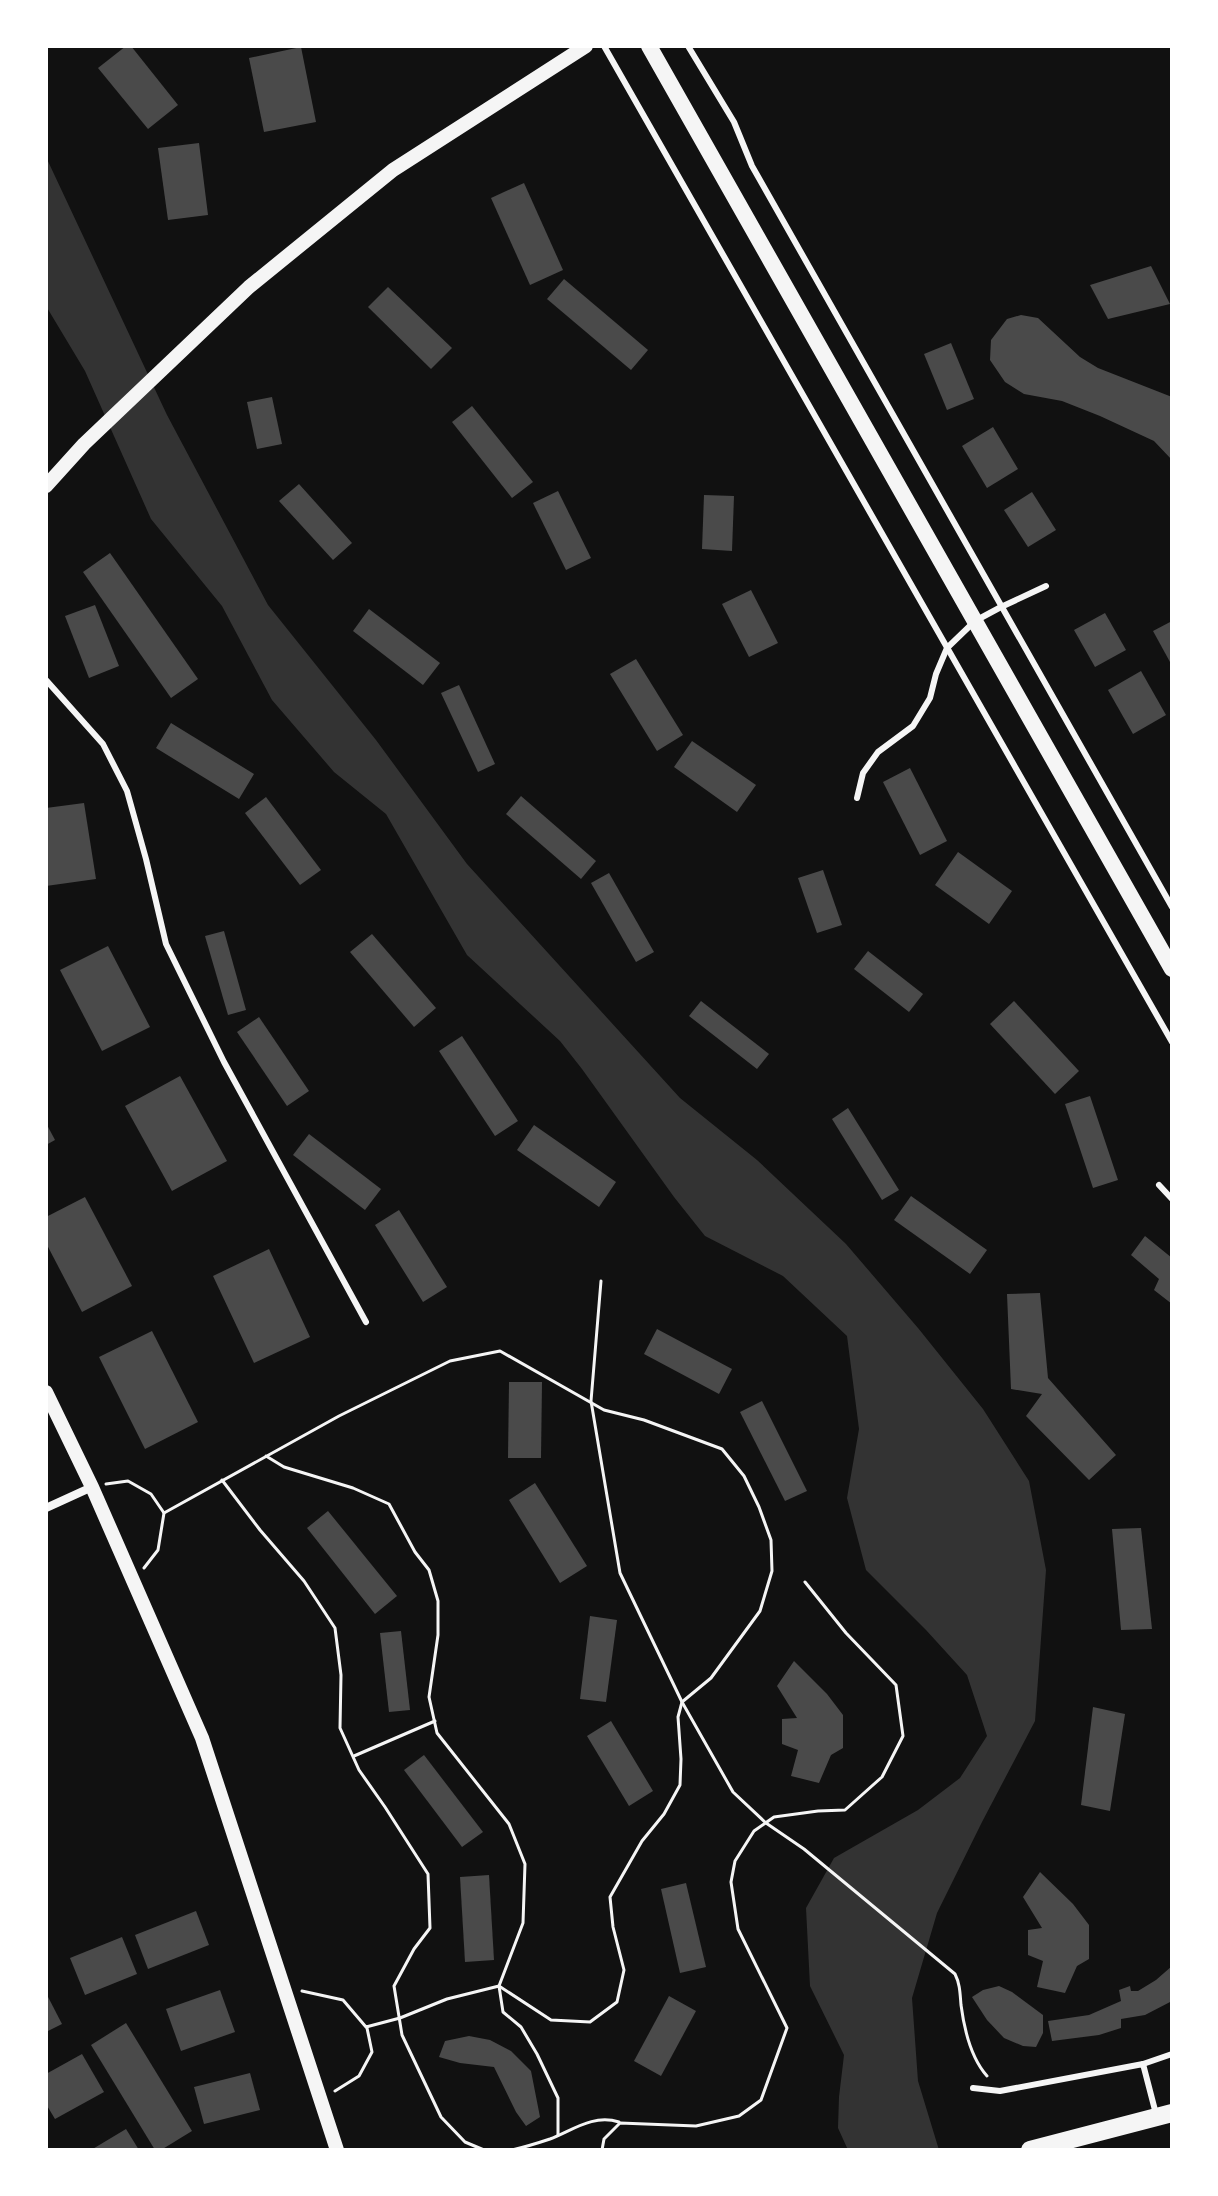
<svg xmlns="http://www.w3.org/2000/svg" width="1218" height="2196" font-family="Karla,sans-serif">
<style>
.water{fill:#333}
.building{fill:#4a4a4a}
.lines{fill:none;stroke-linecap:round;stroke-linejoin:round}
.path{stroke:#f5f5f5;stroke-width:3}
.service{stroke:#f5f5f5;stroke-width:6}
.minor{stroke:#f5f5f5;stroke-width:8}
.tertiary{stroke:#f5f5f5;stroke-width:14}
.secondary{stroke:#f5f5f5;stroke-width:16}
.primary{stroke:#f5f5f5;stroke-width:18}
</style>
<rect width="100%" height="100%" fill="#111"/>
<polygon class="water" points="46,157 167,415 268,605 376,740 467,864 680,1098 757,1160 846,1244 918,1328 983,1409 1029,1481 1046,1570 1035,1721 982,1822 937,1913 912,1998 918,2081 939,2150 848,2150 838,2128 839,2097 844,2055 810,1986 806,1908 834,1858 918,1810 960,1778 987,1736 967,1675 926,1630 866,1570 847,1498 859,1429 847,1336 783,1276 705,1236 674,1197 582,1069 560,1041 467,955 386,814 334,772 272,700 222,606 151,519 85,371 46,306"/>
<g class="building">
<polygon points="126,46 131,46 178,105 148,129 98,68"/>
<polygon points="301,47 316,122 264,132 249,58"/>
<polygon points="199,143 208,215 168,220 158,148"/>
<polygon points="524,183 563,270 530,285 491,198"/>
<polygon points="1151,266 1170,304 1108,319 1090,285"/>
<polygon points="564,279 648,350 631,370 547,299"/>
<polygon points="388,287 452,348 431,369 368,307"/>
<polygon points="1021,315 1038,318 1080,357 1098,368 1172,397 1172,460 1154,441 1100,416 1062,401 1024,394 1005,382 990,360 991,340 1007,319"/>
<polygon points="951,343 974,399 947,410 924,354"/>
<polygon points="272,397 282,444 257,449 247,402"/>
<polygon points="472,406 533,482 512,498 452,422"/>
<polygon points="993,427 1018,469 987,488 962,446"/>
<polygon points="299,484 352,543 333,560 279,501"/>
<polygon points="558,491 591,558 566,570 533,503"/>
<polygon points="1032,492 1056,530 1028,547 1004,510"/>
<polygon points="704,495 734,496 732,551 702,549"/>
<polygon points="110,553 198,679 171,698 83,572"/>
<polygon points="751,590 778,643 749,657 722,604"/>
<polygon points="95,605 119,666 89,678 65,616"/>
<polygon points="369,609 440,663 423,685 353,631"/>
<polygon points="1105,613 1126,650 1095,667 1074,630"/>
<polygon points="1172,621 1172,661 1170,662 1153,631"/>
<polygon points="636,659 683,735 657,751 610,674"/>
<polygon points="1141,671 1166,715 1133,734 1108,690"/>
<polygon points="459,685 495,764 478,772 441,693"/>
<polygon points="171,723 254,774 239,799 156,748"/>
<polygon points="692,741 756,785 737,812 674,767"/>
<polygon points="910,768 947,841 920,855 883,782"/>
<polygon points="521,796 596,861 581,879 506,814"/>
<polygon points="266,797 321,870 300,885 245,813"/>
<polygon points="84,803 96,879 46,886 46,808"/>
<polygon points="958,852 1012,891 989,924 935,885"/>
<polygon points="823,870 842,925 817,933 798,878"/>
<polygon points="609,873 654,952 636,962 591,883"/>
<polygon points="224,931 246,1010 228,1015 205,936"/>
<polygon points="372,934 436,1008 414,1027 350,952"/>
<polygon points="108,946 150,1027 102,1051 60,970"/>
<polygon points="868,951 923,994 909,1012 854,969"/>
<polygon points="701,1001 769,1054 757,1069 689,1016"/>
<polygon points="1014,1001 1079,1071 1055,1094 990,1024"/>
<polygon points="259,1017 309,1091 287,1106 237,1032"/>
<polygon points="462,1036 518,1121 495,1136 439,1051"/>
<polygon points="180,1076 227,1161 172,1191 125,1106"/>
<polygon points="1090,1096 1118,1180 1093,1188 1065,1104"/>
<polygon points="848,1108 899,1190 882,1200 832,1119"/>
<polygon points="46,1123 55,1140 46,1145"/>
<polygon points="534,1125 616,1182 599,1207 517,1150"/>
<polygon points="309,1134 381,1189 365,1210 293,1155"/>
<polygon points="911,1196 987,1250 970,1274 894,1220"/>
<polygon points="85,1197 132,1286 82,1312 46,1243 46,1217"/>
<polygon points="399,1210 447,1287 423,1302 375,1225"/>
<polygon points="1145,1236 1172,1258 1172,1304 1154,1290 1159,1279 1131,1255"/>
<polygon points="269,1249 310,1337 254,1363 213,1276"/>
<polygon points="1040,1293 1048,1378 1116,1455 1089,1480 1026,1416 1042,1394 1011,1389 1007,1294"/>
<polygon points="657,1329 732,1369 719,1394 644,1354"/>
<polygon points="152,1331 198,1422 145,1449 99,1357"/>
<polygon points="509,1382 542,1382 541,1458 508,1458"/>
<polygon points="762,1401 807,1491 785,1501 740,1412"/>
<polygon points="535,1483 587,1566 560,1583 509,1500"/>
<polygon points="328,1511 397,1596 375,1614 307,1528"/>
<polygon points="1141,1528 1152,1629 1121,1630 1112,1529"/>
<polygon points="590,1616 617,1620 606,1702 580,1699"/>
<polygon points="401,1631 410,1710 389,1712 380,1633"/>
<polygon points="794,1661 827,1694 843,1715 843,1748 831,1755 819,1783 791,1776 798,1750 782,1744 782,1719 797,1718 777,1686"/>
<polygon points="1093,1707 1125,1714 1110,1811 1081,1805"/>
<polygon points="611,1721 653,1791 629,1806 587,1736"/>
<polygon points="424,1755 483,1832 462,1847 404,1770"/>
<polygon points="1040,1872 1073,1904 1089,1925 1089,1959 1077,1966 1065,1993 1037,1987 1043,1961 1028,1955 1028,1930 1042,1928 1023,1897"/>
<polygon points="489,1875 494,1960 465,1962 460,1877"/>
<polygon points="686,1883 706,1967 680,1973 661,1889"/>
<polygon points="196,1911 209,1945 148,1969 135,1935"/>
<polygon points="122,1937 137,1974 85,1995 70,1958"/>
<polygon points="1172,1966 1172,2001 1145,2015 1121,2019 1121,2028 1099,2035 1052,2041 1048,2021 1089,2015 1121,2001 1119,1990 1130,1986 1131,1991 1138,1991 1156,1980"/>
<polygon points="999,1986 1012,1992 1043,2015 1043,2033 1036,2047 1023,2046 1004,2038 987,2020 972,1997 983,1990"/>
<polygon points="220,1990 235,2032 181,2051 166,2009"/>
<polygon points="46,1993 62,2024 46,2032"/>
<polygon points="669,1996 696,2011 661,2076 634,2061"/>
<polygon points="126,2023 192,2131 161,2150 155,2150 91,2045"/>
<polygon points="469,2036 490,2040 511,2051 531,2071 540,2117 526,2126 516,2112 494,2067 460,2063 439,2057 445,2041"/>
<polygon points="82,2054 104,2092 55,2119 46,2104 46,2074"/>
<polygon points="250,2073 260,2110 204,2124 194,2087"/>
<polygon points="126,2129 139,2150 91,2150"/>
</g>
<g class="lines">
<g class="path">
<path d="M601,1281L591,1401L620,1573L682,1702L733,1792L766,1823L804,1849L955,1974C960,1984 960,1993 961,2005C964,2028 971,2058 987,2076"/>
<polyline points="222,1480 260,1530 304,1581 335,1628 341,1675 340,1728 359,1770 385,1807 428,1874 430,1928 414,1949 394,1986 402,2035 441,2117 465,2142 484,2150"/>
<polyline points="106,1484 128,1481 151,1494 164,1513"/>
<polyline points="144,1568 158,1550 164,1513 339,1416 450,1361 500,1351 604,1410 644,1420 722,1449 744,1476 759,1507 771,1540 772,1571 760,1611 711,1678 682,1702 678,1717 681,1759 680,1785 664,1814 642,1841 610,1897 613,1927 624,1970 617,2002 590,2022 551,2020 499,1986 523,1923 525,1864 509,1824 437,1733 429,1697 438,1635 438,1601 429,1570 415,1552 389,1504 353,1488 284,1467 266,1456"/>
<polyline points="354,1756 435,1721"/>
<polyline points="302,1991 343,2000 366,2027 400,2018 447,1999 499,1986 503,2012 521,2027 537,2054 558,2098 558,2135"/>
<polyline points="335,2091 359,2076 372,2052 367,2028"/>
<path d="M512,2150C525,2147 538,2143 550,2139C573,2130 593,2114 619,2122"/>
<polyline points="602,2150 604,2139 620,2123 696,2126 739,2116 761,2100 787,2028 738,1929 731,1882 735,1861 754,1831 774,1817 818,1811 845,1810 882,1777 903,1736 896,1685 846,1633 805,1582"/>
</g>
<g class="service">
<polyline points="604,46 1172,1042"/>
<polyline points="688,46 734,122 752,166 1172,907"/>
<polyline points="46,680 103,744 127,791 146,859 166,944 224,1062 366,1322"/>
<polyline points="857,798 863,773 878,752 913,726 930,698 936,674 947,648 975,621 1001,607 1046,586"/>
<polyline points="1159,1185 1172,1199"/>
<polyline points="1143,2064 1172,2054"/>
<polyline points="973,2088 1000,2091 1143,2064 1156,2114"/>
</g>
<polyline class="minor" points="46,1508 92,1487"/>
<g class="tertiary">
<polyline points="46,486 84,444 249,287 393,170 586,46"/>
<polyline points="46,1392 92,1487 202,1738 337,2150"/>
</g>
<polyline class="secondary" points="649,46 1172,969"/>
<polyline class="primary" points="1030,2150 1172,2113"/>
</g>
<rect width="1218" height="2196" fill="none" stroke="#ffffff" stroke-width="96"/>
</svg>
